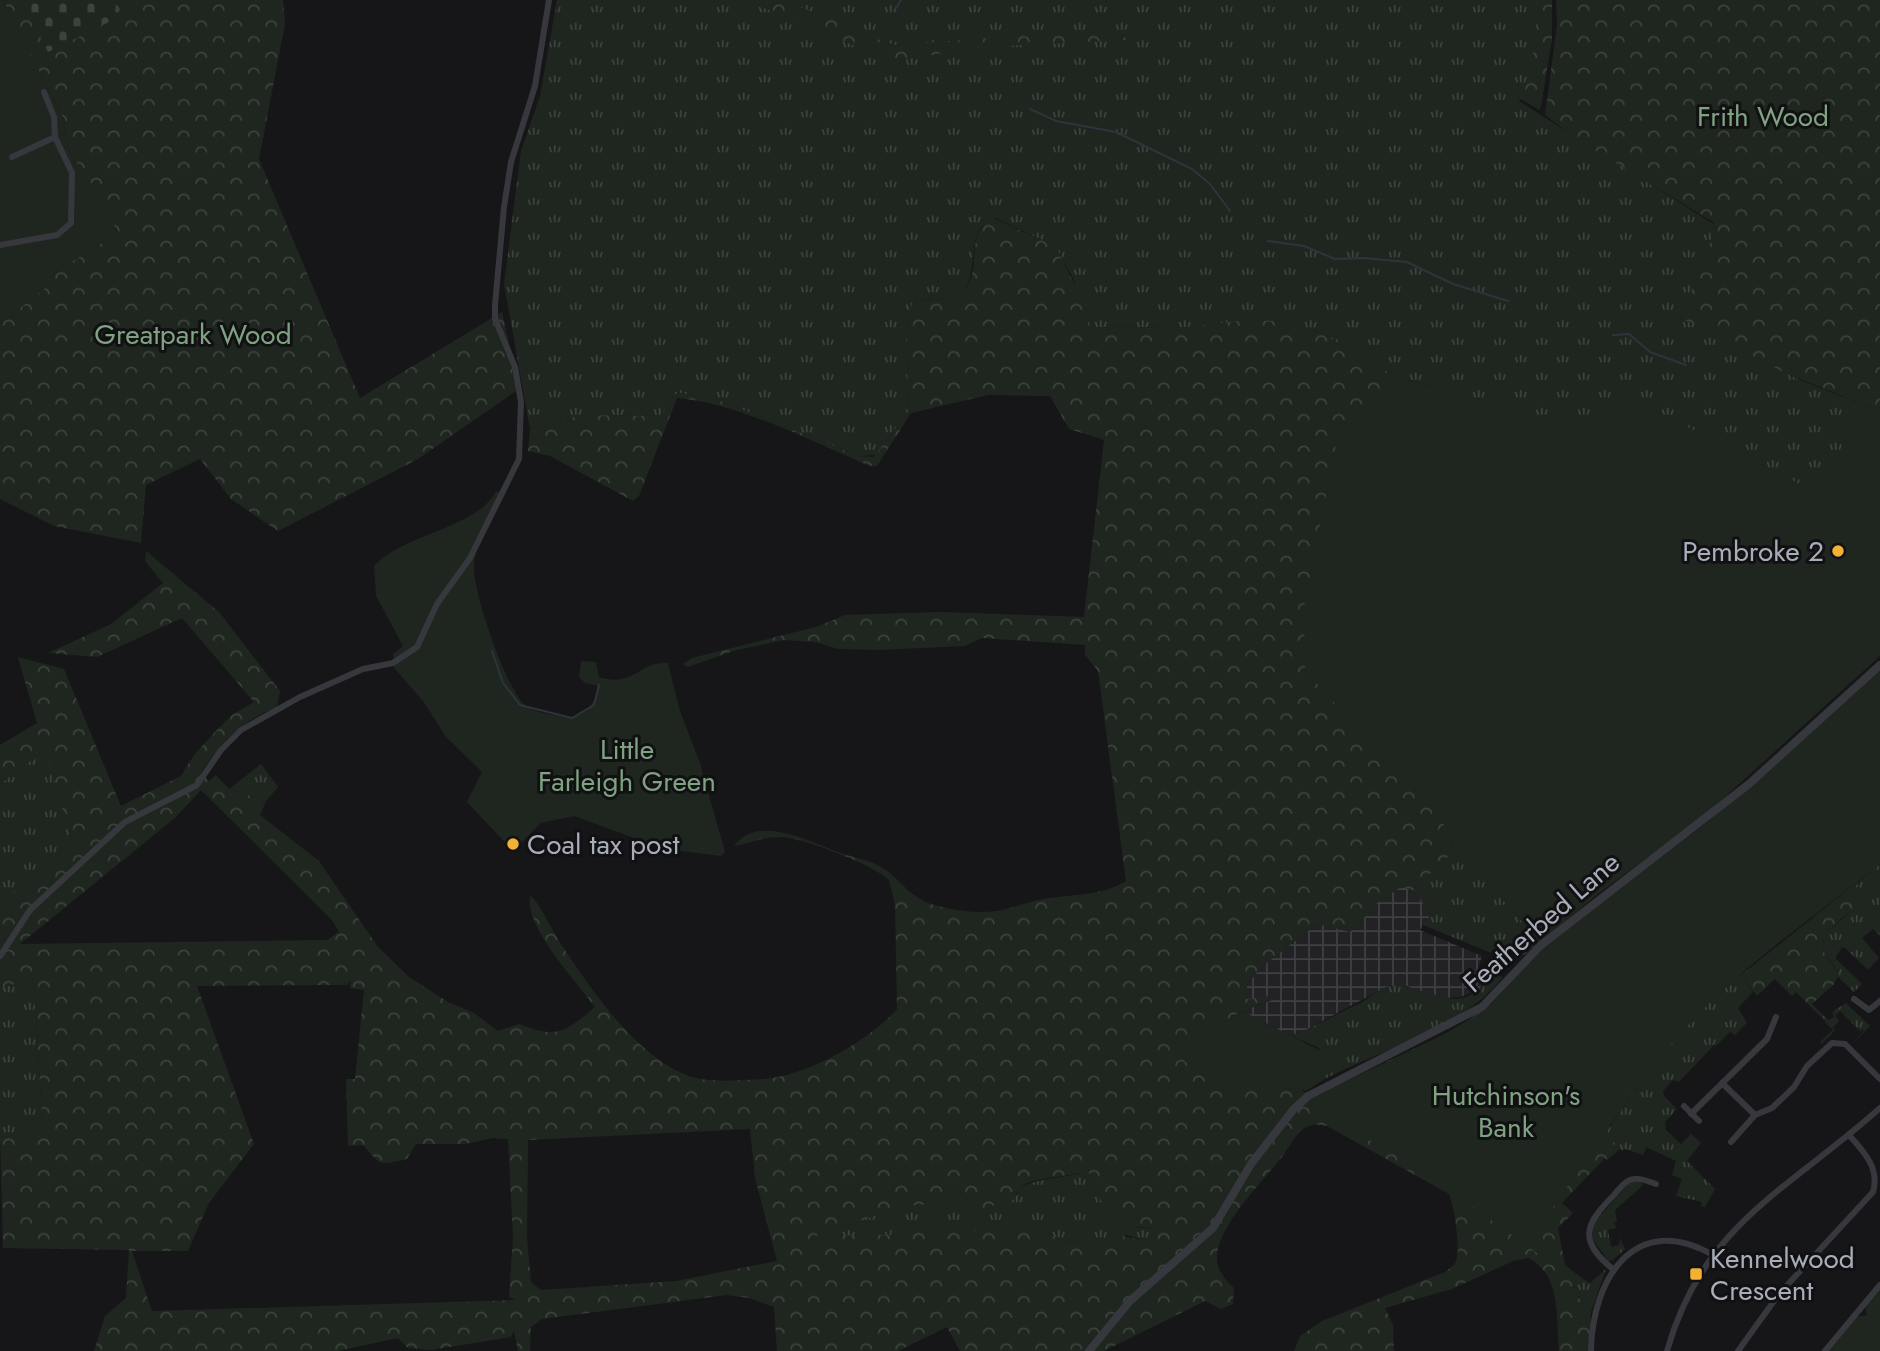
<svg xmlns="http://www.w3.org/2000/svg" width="1880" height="1351" font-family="Jost,sans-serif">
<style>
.industrial{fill:url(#industrial-grid)}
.grass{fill:url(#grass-tufts)}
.forest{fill:url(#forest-crowns);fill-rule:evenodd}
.cemetery{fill:url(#cemetery-stones)}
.park{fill:#1e261f}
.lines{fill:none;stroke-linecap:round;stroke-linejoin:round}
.stream{stroke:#2c353c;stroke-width:2}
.minor{stroke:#37383d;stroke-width:6}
.tertiary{stroke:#37383d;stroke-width:8}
.poi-dot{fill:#f2b134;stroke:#111113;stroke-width:2.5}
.labels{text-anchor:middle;stroke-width:6;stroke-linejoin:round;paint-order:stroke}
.park-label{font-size:28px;fill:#7fa381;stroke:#111113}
.poi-label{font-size:28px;fill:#a8adb8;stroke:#111113;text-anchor:start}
.street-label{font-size:28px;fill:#a8adb8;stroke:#111113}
</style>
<defs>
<pattern id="industrial-grid" width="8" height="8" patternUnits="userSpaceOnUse" patternTransform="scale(1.75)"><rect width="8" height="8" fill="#222225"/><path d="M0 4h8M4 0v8" fill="none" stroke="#3f3f43"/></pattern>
<pattern id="grass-tufts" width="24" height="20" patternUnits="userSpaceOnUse" patternTransform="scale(1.75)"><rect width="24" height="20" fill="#1e261f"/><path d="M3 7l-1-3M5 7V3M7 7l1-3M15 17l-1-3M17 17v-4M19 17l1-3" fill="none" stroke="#3c433d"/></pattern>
<pattern id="forest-crowns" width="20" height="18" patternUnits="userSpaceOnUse" patternTransform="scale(1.75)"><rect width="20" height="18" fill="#1e261f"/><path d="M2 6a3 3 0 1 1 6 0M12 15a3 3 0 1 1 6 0" fill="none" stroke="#3c433d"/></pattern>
<pattern id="cemetery-stones" width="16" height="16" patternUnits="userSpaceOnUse" patternTransform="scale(1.75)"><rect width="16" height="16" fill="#1e261f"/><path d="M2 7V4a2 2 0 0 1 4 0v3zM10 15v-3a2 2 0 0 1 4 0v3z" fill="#3c433d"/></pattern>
</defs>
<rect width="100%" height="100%" fill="#161618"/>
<polygon class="industrial" points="1402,886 1412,891 1432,913 1420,930 1482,956 1478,969 1487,972 1479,990 1460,997 1444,998 1427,995 1407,986 1386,987 1300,1033 1289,1035 1242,1011 1272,1000 1246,999 1247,985 1260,968 1317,924 1369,908"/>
<g class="grass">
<path d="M557,0H1552V38L1540,110L1520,99L1519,101L1715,225L1716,235L1681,318L1802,381L1880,411L1820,495L1642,404L1554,423L1537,421L1481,400L1393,375L1317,331L1274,321L1176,328L1090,327L1073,278L1055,246L995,218C964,228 980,269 964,290C953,305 926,294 912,304L906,334L909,410L876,455L859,456L718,400L680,393L674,395L661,416L582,415L530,429L504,284L521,151L540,96Z"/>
<polygon points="1880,670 1741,975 1753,992 1738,1008 1747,1023 1735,1035 1730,1032 1716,1046 1714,1045 1679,1082 1673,1080 1663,1091 1664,1096 1677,1109 1665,1122 1666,1130 1681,1144 1691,1134 1701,1143 1687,1161 1715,1189 1705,1207 1701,1206 1702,1202 1676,1196 1682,1179 1672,1175 1676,1161 1646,1147 1643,1155 1625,1149 1622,1151 1605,1134 1638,1086 1680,855"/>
<polygon points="46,749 72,842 0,904 0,784"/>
<polygon points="261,764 278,787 266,801 229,789"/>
<polygon points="1457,847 1540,942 1519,959 1511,961 1423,925 1432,913 1412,891"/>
<polygon points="1880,864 1880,936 1873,929 1862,938 1879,958 1868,970 1845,948 1842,947 1835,958 1862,984 1854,992 1838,977 1838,971 1823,951 1824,935 1855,908 1870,906 1854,887"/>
<path d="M1487,972L1503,977C1461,1030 1384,1048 1325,1079L1320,1076L1333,1062L1317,1047L1289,1035L1300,1033C1321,1022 1343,1012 1364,1001C1371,996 1379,990 1387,987C1418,977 1467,1028 1487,972Z"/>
<polygon points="34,979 43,1139 0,1136 0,988"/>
<polygon points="1846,1003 1870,1026 1852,1044 1865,1029 1860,1031 1840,1011 1835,1016 1839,1021 1833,1027 1835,1030 1822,1044 1820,1042 1833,1030 1825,1022 1834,1017 1832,1012"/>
<path d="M1088,1170C1095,1188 1113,1218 1132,1226C1141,1230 1150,1225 1158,1232L1143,1240L1126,1235L1103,1255L1097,1254L1084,1240L1061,1241L1049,1233L958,1232L911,1223L891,1235H845L817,1240L818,1231L841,1228L902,1206L938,1204L961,1192L975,1210L1017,1195L1018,1189C1039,1176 1065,1180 1088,1170Z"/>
<path d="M1636,1181L1643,1183L1642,1186L1615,1210L1617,1221L1614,1222L1619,1235L1616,1228L1608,1230L1611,1247L1619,1245L1620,1238L1625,1249L1613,1260L1608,1261C1596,1240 1586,1242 1598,1215L1602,1214L1626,1186Z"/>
<polygon points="1606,1269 1591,1312 1584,1308 1573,1284 1583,1279 1590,1283"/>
</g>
<g class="forest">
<path d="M3,0H283L285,24L259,159L360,398L502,312L519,389L418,459L278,531L231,499L200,459L146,485L141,543L54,526L0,499V324L45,288L55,272L118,233C109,217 101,200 91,184C75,157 65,156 64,120Z"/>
<polygon points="741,0 781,0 830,18 868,36 896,45 990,38 989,45 903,60 861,49 803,22"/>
<polygon points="1533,0 1552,0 1552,38 1541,106 1523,97 1539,28"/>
<polygon points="1556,0 1880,0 1880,411 1785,373 1681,318 1716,228 1713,222 1583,143 1545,115 1557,25"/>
<polygon points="1122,33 1127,40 1002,46 1004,36"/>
<path d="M993,218L1055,246L1087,308L1090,327L1176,328L1240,321H1274L1317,331L1393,375L1481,400L1537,421L1554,423L1642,404L1820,495L1731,789L1706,814L1599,893L1540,942L1457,848L1412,891L1401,887L1370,908V912L1350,932L1317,924L1260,968L1247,985V999L1271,996L1272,1000L1242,1011L1188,1043L1183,1058C1202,1075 1220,1091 1246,1079L1269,1089L1300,1088L1311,1098L1455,1029L1497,1000L1638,1086L1605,1133L1620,1149L1607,1160L1605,1158L1562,1203L1573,1213L1558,1228L1565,1265L1583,1279L1573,1287L1579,1292L1578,1297L1591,1312L1588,1351H1559C1556,1319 1562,1274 1528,1258L1513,1261L1452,1289L1385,1308L1393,1325L1394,1351H1294L1300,1336L1322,1321L1445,1272C1449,1269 1454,1266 1456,1261C1461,1250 1454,1205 1449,1194L1327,1126C1317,1124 1309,1124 1301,1131C1293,1138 1288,1149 1282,1157C1262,1182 1219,1224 1217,1256C1216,1269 1225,1280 1234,1288L1233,1304L1221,1309L1205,1301L1104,1351H960L947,1327L898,1351H777L774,1307L749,1298L727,1295L542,1319L531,1327L530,1351H518L514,1331L511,1337L431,1350L408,1348L398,1338L338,1351H94L105,1316L126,1298L129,1250L3,1248L0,1136L43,1138L34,979L0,988V904L72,842L45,750L0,784V745L37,723L18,657L64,669L121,806L181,776L194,755L215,732L232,715L254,702L182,618L97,657L48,653L111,624L163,583L145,561L146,551L219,612L280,691L277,707C240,721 222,741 201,773L209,781L216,775L229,789L266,801L260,815L319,861L378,947L409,977L448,1002L474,1013L498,1031L519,1024C557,1039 564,1033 595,1007C576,981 524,927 530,895C542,906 551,930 561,944C590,988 634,1053 684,1074C706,1084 739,1080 763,1079C805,1077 869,1041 897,1009L895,905L889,880C876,866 803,838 783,837C765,836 751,843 734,846C757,813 811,842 838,852C852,858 869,859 883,868C901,880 910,898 934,905C954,910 976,914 997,911C1011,909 1025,903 1038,900C1067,894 1101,897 1126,881L1098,671L1085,655V645L982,638L965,646L878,650L838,649L815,642L784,640L733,651L688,667L683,664L692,658L816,627L845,615L941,612L1084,617L1104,440L1069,429L1050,396L988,395L911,413L877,466H870C813,442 738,403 677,398L639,496L633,501L550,456L528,451L530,429L582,415L661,416L674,395L680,393L718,400L859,456L874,457L909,410L906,334L912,304C926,295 948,304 961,293C985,273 962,234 993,218ZM201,790L332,920L339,932L327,940L20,944L176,817ZM351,980L350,988L364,990L355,1079H346L348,1146L363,1145C381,1165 377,1166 407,1159L416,1144H465L493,1138L508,1139L513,1238L509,1297L516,1300L152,1311L132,1251H188L209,1203L254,1144L197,986L347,985ZM750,1129L755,1178L777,1261L676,1281L541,1290L531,1282L527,1238L528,1140ZM1088,1170C1097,1192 1105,1220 1131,1226C1141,1228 1150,1225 1158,1232L1143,1240L1116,1235L1103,1255L1097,1254L1084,1240L1061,1241L1039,1227L958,1232L911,1223L891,1235H845L817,1240L818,1231L841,1228L902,1206L938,1204L961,1192L975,1210L1012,1201C1016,1196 1017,1190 1021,1187C1034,1176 1070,1178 1088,1170Z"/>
<path d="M1880,864L1854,887L1872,908C1855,900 1836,925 1824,935L1823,951L1839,974L1834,984L1812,1004L1828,1020L1826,1022L1796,992L1792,996L1775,979L1757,996L1741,975Z"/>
</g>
<polygon class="cemetery" points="22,0 113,0 121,16 48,52"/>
<g class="park">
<path d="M0,0H3L64,120C65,156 75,158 92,184C101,200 109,217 118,233L55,272L45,288L0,324Z"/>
<polygon points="1404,379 1481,400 1529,419 1551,423 1642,404 1820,495 1861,406 1880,411 1880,656 1706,814 1599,893 1540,942 1457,847 1437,813 1305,671 1304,607 1337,440 1367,405"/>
<path d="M496,491L504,495C493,516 475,541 474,565C472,590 506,689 525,705C534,713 559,716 571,718C587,709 596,706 598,686L585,683L579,677L581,661L596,662L599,677C634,688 638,661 668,663L680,711L700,763L725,852L721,856L664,849L574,816L541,823L513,851L467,802L482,772L446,737L423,701L394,668L393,654L403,646L376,596L374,566C403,534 478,528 496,491Z"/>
<path d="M1880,670V864C1817,915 1748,961 1692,1021C1634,1083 1589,1157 1540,1226L1544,1247L1537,1253L1405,1158L1355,1133L1312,1103L1311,1098L1322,1092L1431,1042L1487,1009L1536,954L1710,820Z"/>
<path d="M1242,1011L1325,1053L1333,1062L1331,1070L1321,1076L1325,1079L1306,1091C1291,1083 1270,1096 1255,1087C1251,1085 1250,1081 1246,1079C1239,1082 1233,1089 1226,1089C1213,1088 1190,1065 1180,1057L1181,1049L1188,1043Z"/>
<polygon points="1880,1289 1880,1351 1828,1351 1856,1317 1867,1315 1865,1307"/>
</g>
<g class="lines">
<g class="stream">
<polyline points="896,8 901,0"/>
<polyline points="1030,109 1056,121 1116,132 1192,169 1210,184 1230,211"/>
<polyline points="1268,241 1304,246 1335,259 1364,258 1407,262 1453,284 1508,301"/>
<polyline points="1613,335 1629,334 1650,352 1686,365"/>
<polyline points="492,651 503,683 520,705 572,718 594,705 599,685"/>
</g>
<g class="minor">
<polyline points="12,157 55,137"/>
<polyline points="0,245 57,235 71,223 72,173 55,137 54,117 44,92"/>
<polyline points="0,956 30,910 125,822 197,785 221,750 241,730 300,697 363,669 393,663 417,647 437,604 470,558 519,459 521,402 515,367 495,319 495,305 504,207 511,162 535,86 549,0"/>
<polyline points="1854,999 1869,1010 1880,1001"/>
<polyline points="1722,1083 1755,1115"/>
<polyline points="1684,1106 1699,1121"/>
<polyline points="1691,1114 1767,1039 1776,1017"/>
<polyline points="1731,1142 1755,1115 1772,1108 1794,1087 1807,1066 1832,1043 1845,1044 1880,1079"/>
<path d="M1614,1270C1578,1241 1584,1225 1614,1195C1619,1189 1626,1179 1635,1179C1642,1178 1650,1182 1656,1184"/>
<path d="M1591,1351C1592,1279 1635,1210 1713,1255"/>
<path d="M1667,1351C1703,1223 1790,1189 1880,1108"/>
<path d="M1738,1351L1779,1294L1873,1192C1880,1168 1864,1152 1849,1135"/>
<polyline points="1825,1351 1880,1285"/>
</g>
<polyline class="tertiary" points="1089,1351 1130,1301 1213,1228 1251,1164 1293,1110 1308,1096 1482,1007 1540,946 1749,784 1880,665"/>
</g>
<g class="poi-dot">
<circle cx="1838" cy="551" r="7"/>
<circle cx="513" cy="844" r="7"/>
<rect x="1689" y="1267" width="14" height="14" rx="3.5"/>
</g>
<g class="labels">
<g class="park-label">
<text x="1763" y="126">Frith Wood</text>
<text x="193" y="344">Greatpark Wood</text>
<text x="627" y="759">Little<tspan x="627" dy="32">Farleigh Green</tspan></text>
<text x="1506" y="1105">Hutchinson's<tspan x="1506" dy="32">Bank</tspan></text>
</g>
<g class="poi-label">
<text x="1824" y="561" text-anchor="end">Pembroke 2</text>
<text x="527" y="854">Coal tax post</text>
<text x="1710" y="1268">Kennelwood<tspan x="1710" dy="32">Crescent</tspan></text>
</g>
<g class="street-label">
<text transform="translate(1541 922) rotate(-41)" y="10">Featherbed Lane</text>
</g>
</g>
</svg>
